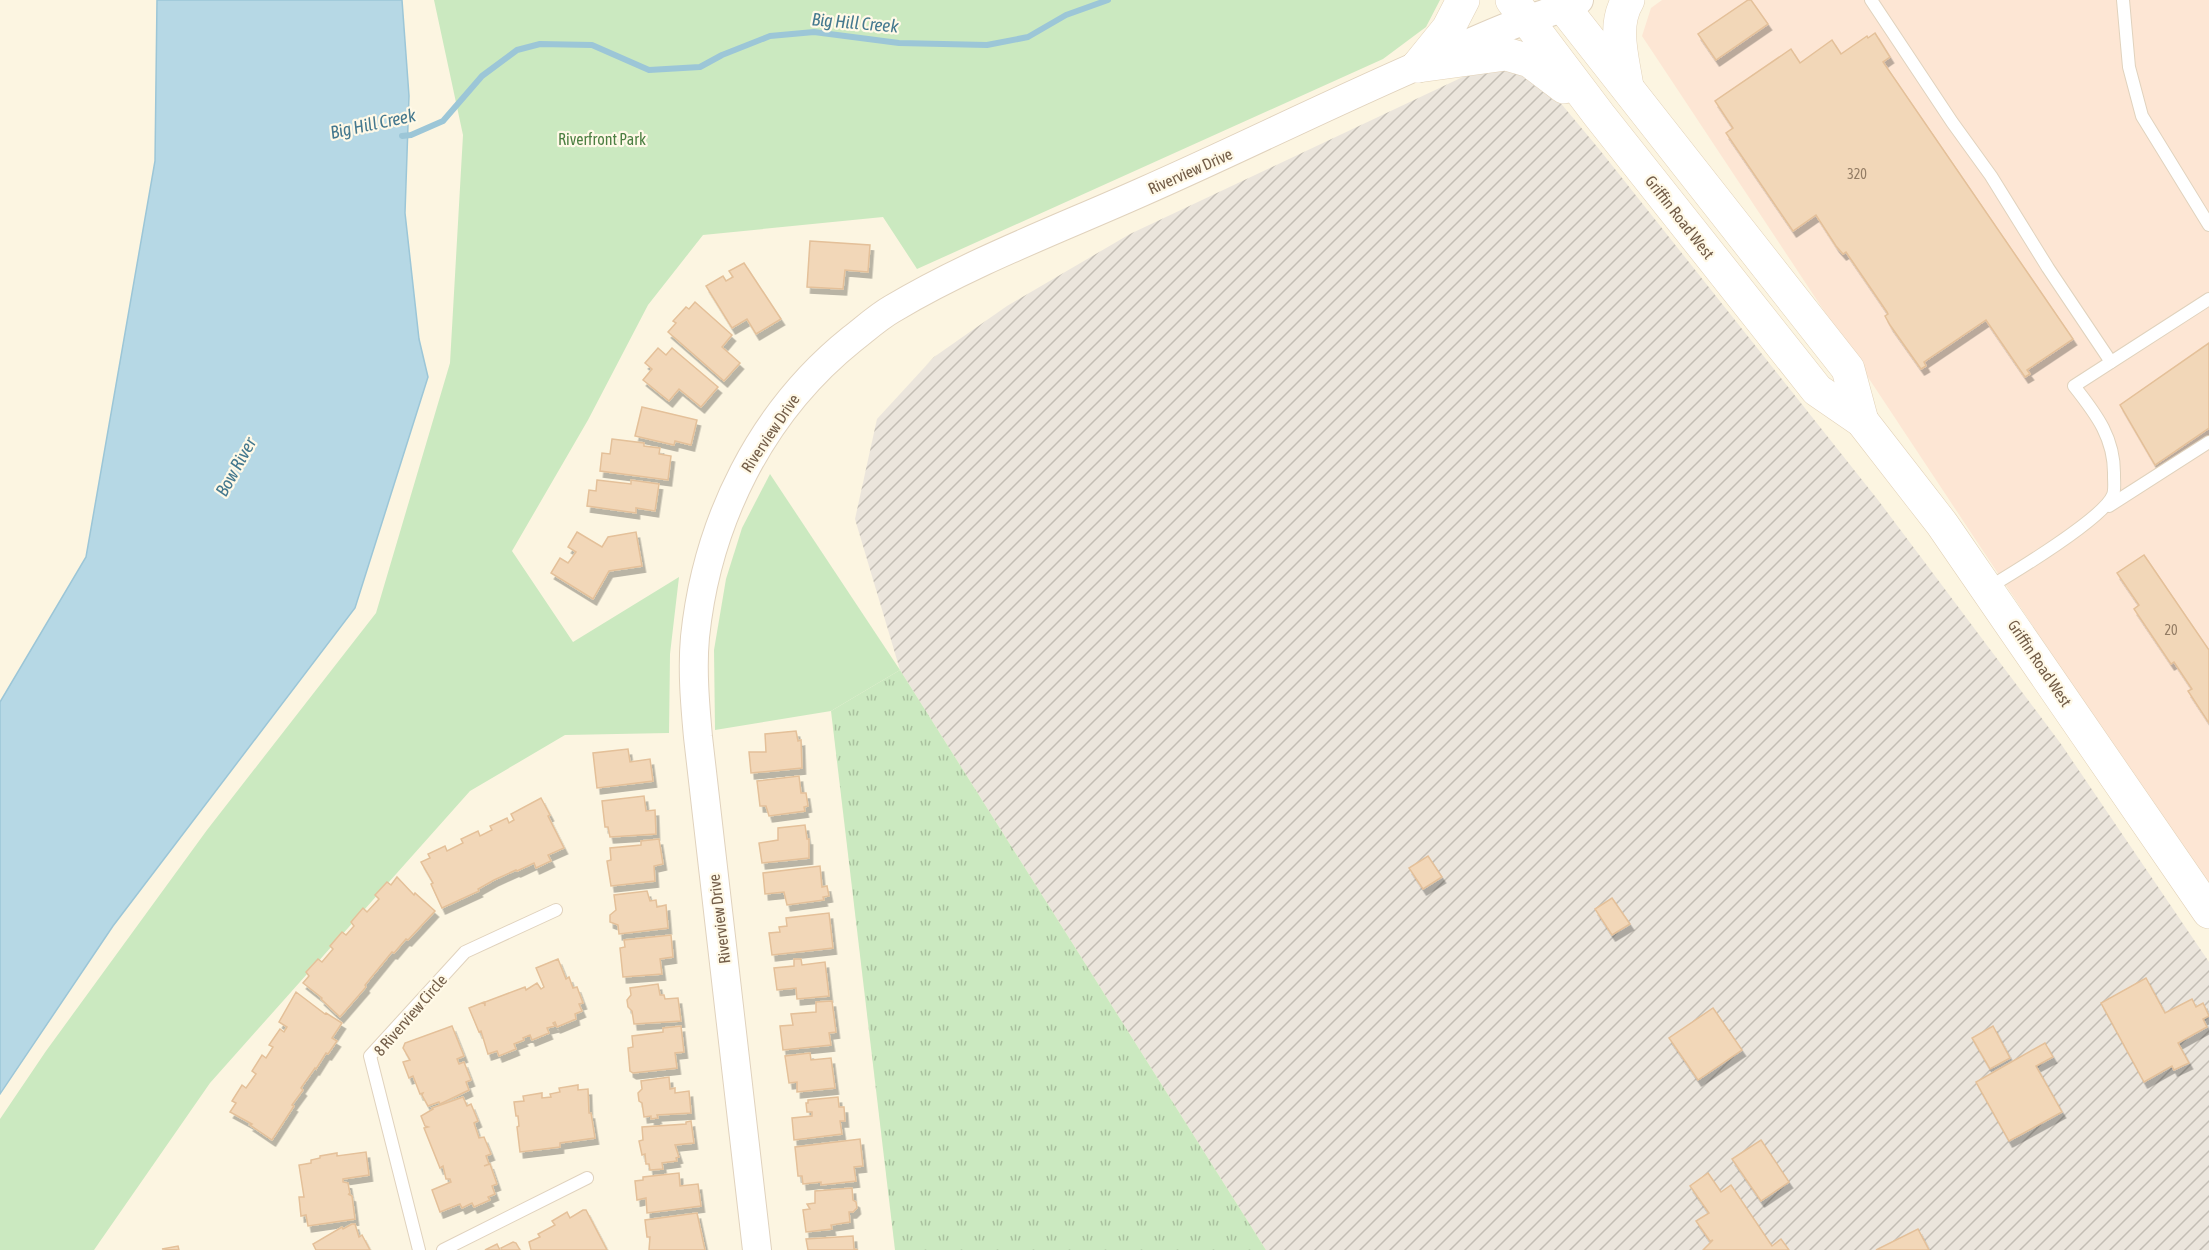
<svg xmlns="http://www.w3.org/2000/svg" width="2209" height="1250" font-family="'Asap Condensed',sans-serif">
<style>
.commercial{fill:#fde6d4}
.industrial{fill:url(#industrial-furrows)}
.grass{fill:url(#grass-tufts)}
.park{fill:#cbe9c0}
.water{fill:#b6d8e5;stroke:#9cc6d7;stroke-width:1.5}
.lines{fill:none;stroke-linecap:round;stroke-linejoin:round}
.stream{stroke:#9cc6d7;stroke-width:6}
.building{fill:#f2d7b8;stroke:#e4c099;stroke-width:1.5;filter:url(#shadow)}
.service-casing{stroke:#e0d2bd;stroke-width:14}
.tertiary-casing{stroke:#e0d2bd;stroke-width:30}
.secondary-casing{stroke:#e2d2b8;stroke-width:34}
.service{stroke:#fff;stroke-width:12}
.tertiary{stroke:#fff;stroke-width:28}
.secondary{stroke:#fff;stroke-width:33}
.labels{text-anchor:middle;stroke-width:4.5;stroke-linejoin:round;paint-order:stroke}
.number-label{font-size:14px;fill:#937c64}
.park-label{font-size:16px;fill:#4c7f42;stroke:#fff9e7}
.street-label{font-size:16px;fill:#735d48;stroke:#fff9e7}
.water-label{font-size:18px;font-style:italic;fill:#44788e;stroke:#fff9e7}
</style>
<defs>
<pattern id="industrial-furrows" width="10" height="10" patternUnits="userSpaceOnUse" patternTransform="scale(1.5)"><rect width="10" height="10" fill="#ebe5dc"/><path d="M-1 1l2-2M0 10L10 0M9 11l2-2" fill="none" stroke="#c3bdb4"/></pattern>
<pattern id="grass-tufts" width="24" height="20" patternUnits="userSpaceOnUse" patternTransform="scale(1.5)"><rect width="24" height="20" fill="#cbe9c0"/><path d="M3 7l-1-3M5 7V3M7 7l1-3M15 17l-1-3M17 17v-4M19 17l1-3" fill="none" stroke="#a9c09e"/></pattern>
<filter id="shadow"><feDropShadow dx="3.5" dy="6" stdDeviation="0" flood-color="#0004"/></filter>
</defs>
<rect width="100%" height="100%" fill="#fcf5e1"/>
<polygon class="commercial" points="1662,0 2209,0 2209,912 2207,889 1642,36 1651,8"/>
<polygon class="industrial" points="1493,67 1517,71 1553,94 1599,149 1878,500 2061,744 2209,962 2209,1250 1266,1250 900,670 855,519 877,419 934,357 1007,306 1130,234 1467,75"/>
<polygon class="grass" points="900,670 1266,1250 895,1250 831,711"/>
<g class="park">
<polygon points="434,0 1440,0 1426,27 1383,59 917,269 883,217 703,235 648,305 588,420 512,551 573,642 679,577 670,654 669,733 565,735 470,791 210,1083 94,1250 0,1250 0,1119 46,1051 207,830 376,613 450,363 463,135"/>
<polygon points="770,474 900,670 831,711 715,730 714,650 726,579 742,528"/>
</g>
<polygon class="water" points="157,0 402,0 409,96 405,213 419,339 428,377 355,608 113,926 0,1094 0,702 86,557 155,161"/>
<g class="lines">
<polyline class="stream" points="402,136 411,135 443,121 482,76 517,50 540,44 592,45 649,70 700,67 722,55 770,36 814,32 899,43 987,45 1028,37 1066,15 1108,0"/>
</g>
<g class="building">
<polygon points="1748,0 1751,0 1768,24 1716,60 1698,34"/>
<polygon points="1875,33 1890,57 1883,62 2073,339 2027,370 2030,374 2025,377 1986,320 1924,362 1926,366 1921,369 1890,325 1885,316 1888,314 1887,312 1846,252 1843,254 1836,246 1816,215 1793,231 1726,133 1733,128 1715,101 1791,49 1800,63 1832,40 1841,54 1867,36 1868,38"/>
<polygon points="810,241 870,245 868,272 845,270 843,289 807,287"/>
<polygon points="744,263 781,319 756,334 747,319 732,328 706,286 723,276 726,281 733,277 729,271"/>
<polygon points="695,302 732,335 722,347 740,363 724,381 668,332 676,323 673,321 686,307 689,309"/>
<polygon points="2209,343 2209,428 2155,465 2120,405"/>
<polygon points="658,348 666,355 672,348 718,387 701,407 679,389 669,401 643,380 652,369 645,363"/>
<polygon points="642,407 697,420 691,445 675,441 674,445 635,436"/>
<polygon points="612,439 644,443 644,446 660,448 659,454 671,456 668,480 600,471 602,453 610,454"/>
<polygon points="597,480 631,484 631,480 659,484 655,511 636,508 636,513 587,506 589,490 596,491"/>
<polygon points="577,532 602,547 608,537 636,532 642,566 609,571 593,599 551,573 560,558 568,563 576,552 568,547"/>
<polygon points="2144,555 2209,650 2209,723 2188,691 2192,689 2174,662 2171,664 2134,609 2139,605 2117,573"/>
<polygon points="796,731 798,741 801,740 802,768 751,773 749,752 766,752 765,734"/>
<polygon points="628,749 630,762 650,759 653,781 597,788 593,753"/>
<polygon points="799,776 801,793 806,793 808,806 804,807 805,811 769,816 766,806 760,806 757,781"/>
<polygon points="644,796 646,811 655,810 656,834 610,837 608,827 605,827 602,801"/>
<polygon points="541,798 550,815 548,816 564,848 548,855 551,861 536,868 534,863 517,871 516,870 494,880 478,889 479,891 442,908 431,884 433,883 421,862 430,858 428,854 445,846 447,851 463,843 461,839 478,831 480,836 492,830 490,826 507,818 509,823 514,820 511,814"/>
<polygon points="805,825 807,839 809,839 809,858 762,863 759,843 778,840 778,828"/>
<polygon points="659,839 663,864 654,866 655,881 611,886 607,861 611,860 610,848 641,845 641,841"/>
<polygon points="1428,856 1442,877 1423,889 1409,868"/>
<polygon points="820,866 822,887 827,886 829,896 823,897 824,900 787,905 784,892 765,894 763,873"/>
<polygon points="397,877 414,895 415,893 435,911 408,940 406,939 394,953 392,952 365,985 366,987 340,1017 321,999 322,998 303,983 309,976 306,972 318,959 322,962 333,949 330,946 342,932 346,935 354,926 351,922 363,908 367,912 379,899 375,895 387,882 391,885"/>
<polygon points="647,891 650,901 656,900 657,907 666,905 668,928 619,934 618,925 610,922 610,915 616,910 614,895"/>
<polygon points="1612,898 1630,924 1612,935 1595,909"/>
<polygon points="829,913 833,948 772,955 769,933 780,932 779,927 787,926 786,918"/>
<polygon points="671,935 673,957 660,959 662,974 623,977 620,948 625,947 624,940"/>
<polygon points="558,959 566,979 569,977 573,988 577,987 583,1003 579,1004 582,1011 575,1014 576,1019 557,1027 555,1022 553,1023 555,1026 547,1028 549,1033 532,1040 530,1035 523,1038 524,1040 514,1044 516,1049 499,1056 497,1051 488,1054 481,1031 479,1032 469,1008 484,1002 485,1006 485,1002 525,987 526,990 537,983 541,989 544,987 536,968"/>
<polygon points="794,959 801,959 802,965 825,962 829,996 797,999 796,988 777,990 774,968 794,966"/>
<polygon points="2146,978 2165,1013 2192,999 2196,1007 2203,1003 2209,1016 2203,1019 2207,1027 2178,1043 2189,1063 2174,1070 2172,1066 2144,1082 2101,1003"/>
<polygon points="658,984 660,995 664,995 665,999 678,998 681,1021 634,1024 632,1011 628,1007 627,1000 631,995 630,988"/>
<polygon points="296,992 325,1014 326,1013 342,1023 332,1038 337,1041 328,1054 326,1053 316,1069 315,1068 301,1088 303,1090 292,1105 294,1106 272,1140 250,1125 252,1124 230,1112 236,1103 232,1101 242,1085 246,1088 256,1074 252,1071 262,1055 266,1058 273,1047 269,1045 280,1029 284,1032 287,1027 279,1022"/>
<polygon points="832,1001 836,1032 829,1033 831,1045 783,1050 780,1026 793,1025 791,1014 816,1012 816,1002"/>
<polygon points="1713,1008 1742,1050 1698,1080 1669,1038"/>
<polygon points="452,1026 464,1056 457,1059 459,1064 464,1062 471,1080 466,1082 469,1090 440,1104 439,1102 428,1106 422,1095 423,1093 420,1094 413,1076 409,1078 403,1062 410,1060 403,1048 405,1043"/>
<polygon points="681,1026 684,1052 675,1053 677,1068 633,1073 630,1071 628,1048 633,1047 632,1036 663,1032 663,1028"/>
<polygon points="1993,1026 2010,1058 1990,1069 1972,1038"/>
<polygon points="2045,1043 2053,1057 2036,1066 2062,1112 2009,1141 1976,1082"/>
<polygon points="810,1053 811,1060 831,1058 835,1088 797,1092 797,1082 789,1083 785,1056"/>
<polygon points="669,1077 670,1089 675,1088 675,1093 689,1091 691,1113 657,1115 658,1118 651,1119 651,1116 644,1117 642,1103 639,1101 638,1093 642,1089 641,1081"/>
<polygon points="578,1085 578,1090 588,1089 589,1113 591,1113 595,1138 560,1143 560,1147 520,1152 517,1127 519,1126 518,1116 516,1116 514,1102 524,1101 523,1096 542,1093 542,1098 551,1097 550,1094 560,1092 559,1088"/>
<polygon points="463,1097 467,1106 471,1104 478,1121 474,1123 479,1138 484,1137 491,1154 486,1156 489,1164 484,1166 490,1164 497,1184 492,1186 495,1194 488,1197 490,1200 474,1207 472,1203 462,1208 460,1204 440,1212 432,1190 451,1182 450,1179 446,1179 443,1166 440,1168 424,1128 428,1127 425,1126 421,1116 433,1109 432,1108"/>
<polygon points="838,1097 839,1107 844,1107 845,1121 840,1121 842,1134 794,1140 792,1118 812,1116 812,1112 807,1112 806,1103 808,1103 808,1100"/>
<polygon points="691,1121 694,1143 675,1145 679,1157 676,1158 677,1161 662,1163 663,1169 650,1170 649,1164 646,1164 645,1154 642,1155 639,1141 643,1140 642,1127 686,1124 686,1122"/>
<polygon points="860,1139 863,1166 854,1167 856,1181 821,1185 821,1182 803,1184 802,1176 798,1176 795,1147"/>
<polygon points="1761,1140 1789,1182 1761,1201 1732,1159"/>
<polygon points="366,1152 369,1175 343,1179 343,1182 348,1183 350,1194 348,1194 352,1196 355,1219 308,1226 306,1215 301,1216 299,1197 304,1197 299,1165 311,1163 311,1160 320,1158 320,1156 337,1153 337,1156"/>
<polygon points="679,1173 680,1186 698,1184 701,1206 647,1213 646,1198 637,1200 635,1181 643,1180 643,1177"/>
<polygon points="1708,1173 1721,1192 1731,1185 1772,1246 1781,1239 1789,1250 1703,1250 1713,1240 1710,1241 1696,1221 1709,1213 1690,1186"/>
<polygon points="852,1188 853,1200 856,1202 857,1208 853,1212 849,1212 850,1222 831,1225 832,1229 806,1232 803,1210 810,1209 807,1204 815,1203 815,1191"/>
<polygon points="583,1210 586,1210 607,1250 531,1250 529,1242 540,1237 538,1234 555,1225 552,1221 567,1212 570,1218"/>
<polygon points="697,1213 705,1250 649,1250 650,1237 647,1237 645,1220"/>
<polygon points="352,1224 355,1224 359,1237 362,1235 370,1250 316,1250 313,1244 342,1227 343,1229"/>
<polygon points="1918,1229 1929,1250 1876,1250"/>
<polygon points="853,1236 854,1249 858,1250 808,1250 806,1239"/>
<polygon points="513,1242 516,1243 520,1250 502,1250 501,1248"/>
<polygon points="497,1244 500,1250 485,1250"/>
<polygon points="178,1246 179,1250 162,1249"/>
</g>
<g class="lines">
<defs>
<g id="service">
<polyline points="1871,0 1952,122 1991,176 2048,268 2111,362"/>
<polyline points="2123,0 2129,67 2142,116 2209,225"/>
<polyline points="2109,506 2209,442"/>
<path d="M1988,588C2013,573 2104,518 2113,495C2115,490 2114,482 2114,476C2115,439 2097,415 2074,386L2209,299"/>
<polyline points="419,1250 370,1056 465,952 556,910"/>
<polyline points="443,1250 587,1178"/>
</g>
<path id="tertiary" d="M757,1250L698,737C695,704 692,670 695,637C707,521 761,412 852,339C865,329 878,317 892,309C971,262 1059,229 1142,192C1242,148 1339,99 1440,56C1468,44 1497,30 1526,20C1545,13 1562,10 1579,0"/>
<g id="secondary">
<polyline points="1512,0 1599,115 1817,390 1862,421 1942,524 2209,912"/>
<polyline points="1558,0 1848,369 1862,421"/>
<polyline points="1418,66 1506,54 1530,61 1564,87"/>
<polyline points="1418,66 1448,29 1463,0"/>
<path d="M1627,87C1623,59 1612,26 1628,0"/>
</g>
</defs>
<use href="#service" class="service-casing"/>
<use href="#tertiary" class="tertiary-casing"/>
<use href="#secondary" class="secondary-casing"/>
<use href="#service" class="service"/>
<use href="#tertiary" class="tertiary"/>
<use href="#secondary" class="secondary"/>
</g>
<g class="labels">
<g class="number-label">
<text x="1857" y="179">320</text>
<text x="2171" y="635">20</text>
</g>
<g class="park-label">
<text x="602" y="145">Riverfront Park</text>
</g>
<g class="street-label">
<text transform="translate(1190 171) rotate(-24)" y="6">Riverview Drive</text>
<text transform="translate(1680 217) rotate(52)" y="6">Griffin Road West</text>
<text transform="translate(770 433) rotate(-56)" y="6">Riverview Drive</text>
<text transform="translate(2040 663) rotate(56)" y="6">Griffin Road West</text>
<text transform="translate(719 919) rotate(-97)" y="6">Riverview Drive</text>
<text transform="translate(410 1015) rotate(-49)" y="6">8 Riverview Circle</text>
</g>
<g class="water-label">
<text transform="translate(855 23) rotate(5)" y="6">Big Hill Creek</text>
<text transform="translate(373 124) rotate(-12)" y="6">Big Hill Creek</text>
<text transform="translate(236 467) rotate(-61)" y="6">Bow River</text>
</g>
</g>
</svg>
